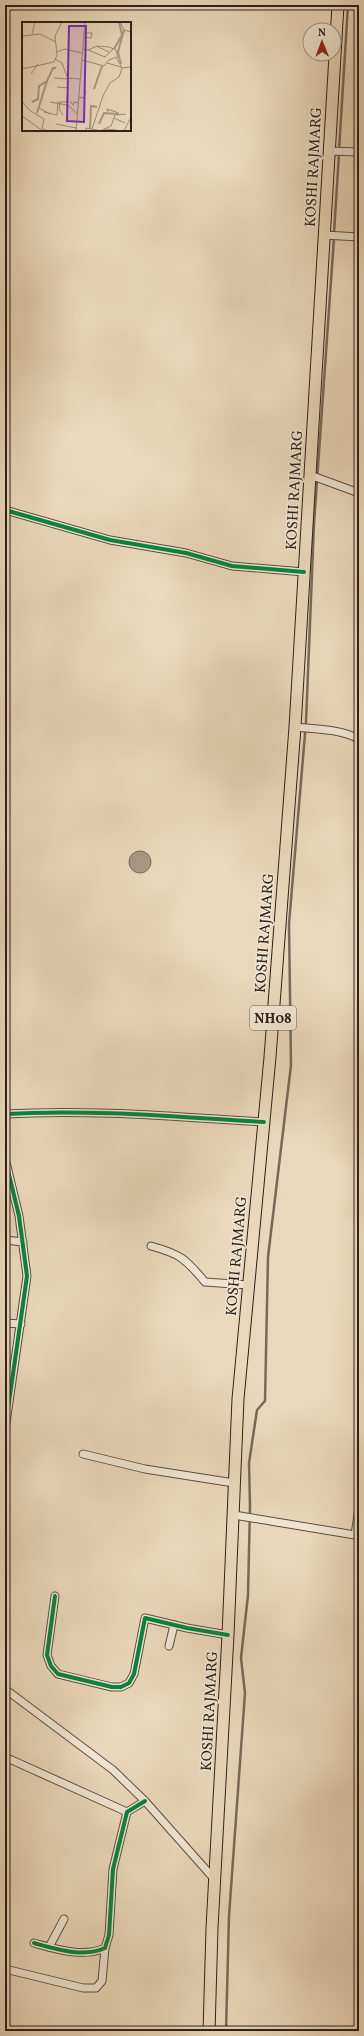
<svg xmlns="http://www.w3.org/2000/svg" width="364" height="2036" font-family="Vollkorn,serif">
<style>
.water{fill:#ab9985;stroke:#79695a}
.lines{fill:none;stroke-linecap:round;stroke-linejoin:round}
.stream{stroke:#79695a;stroke-width:2.5}
.street-casing{stroke:#5d4e42;stroke-width:9}
.primary-casing{stroke:#2e201a;stroke-width:13}
.street{stroke:#f2e6d3;stroke-width:7}
.primary{stroke:#ebd8bc;stroke-width:11}
.cycleway-casing{stroke:#f2e6d3;stroke-width:6}
.cycleway{stroke:#00873e;stroke-width:4}
.labels{text-anchor:middle;stroke-width:3;stroke-linejoin:round;paint-order:stroke}
.shield{fill:#f2e6d3;stroke:#695b52;stroke-width:1}
.shield-label{font-size:14px;font-weight:bold;fill:#2e201a}
.street-label{font-size:15px;fill:#2e201a;stroke:#f2e6d3}
.inset-river{fill:none;stroke:#ab9985;stroke-width:2}
.inset-road{fill:none;stroke:#9f8e7b;stroke-width:1}
.view{fill:#7b2cbf;fill-opacity:0.15;stroke:#7b2cbf;stroke-width:2}
.inset-edge{fill:none;stroke:#2e201a;stroke-width:2}
</style>
<rect width="100%" height="100%" fill="#ebd8bc"/>
<filter id="stains"><feTurbulence type="fractalNoise" baseFrequency=".005" numOctaves="4"/><feColorMatrix values="0 0 0 0 .2 0 0 0 0 .09 0 0 0 0 .02 0 0 0 .5 -.17"/></filter>
<radialGradient id="worn" r=".72"><stop offset=".6" stop-color="#630" stop-opacity="0"/><stop offset="1" stop-color="#630" stop-opacity=".3"/></radialGradient>
<circle class="water" cx="140" cy="862" r="11"/>
<g class="lines">
<g class="stream">
<polyline points="339,150 348,5"/>
<polyline points="334,233 339,154"/>
<polyline points="226,2031 229,1916 245,1693 241,1658 248,1595 250,1506 249,1463 257,1410 265,1401 268,1257 291,1065 289,924 306,722 314,524 334,238"/>
</g>
<defs>
<g id="street">
<polyline points="328,151 359,152"/>
<polyline points="324,235 359,237"/>
<polyline points="310,475 359,493"/>
<polyline points="5,510 110,540 186,553 232,566 304,572"/>
<path d="M295,727C316,729 340,729 359,739"/>
<path d="M5,1114C91,1109 178,1117 264,1122"/>
<polyline points="5,1158 19,1216 27,1276 5,1430"/>
<polyline points="5,1240 23,1242"/>
<path d="M151,1246C180,1254 185,1258 205,1282L248,1285"/>
<polyline points="5,1323 21,1324"/>
<polyline points="83,1454 145,1469 234,1483"/>
<polyline points="234,1515 355,1535 359,1508"/>
<polyline points="55,1596 47,1655 51,1666 58,1674 112,1687 121,1687 129,1683 134,1674 145,1618 187,1628 228,1635"/>
<polyline points="169,1646 174,1625"/>
<polyline points="5,1689 113,1770 145,1801 216,1881"/>
<polyline points="5,1757 127,1812"/>
<path d="M34,1943C56,1949 83,1958 105,1948L109,1935L113,1869L127,1812L145,1801"/>
<polyline points="49,1947 64,1919"/>
<polyline points="5,1969 83,1988 96,1988 102,1981 105,1948"/>
</g>
<polyline id="primary" points="209,2031 212,1928 228,1635 238,1399 270,1057 295,727 338,5"/>
</defs>
<use href="#street" class="street-casing"/>
<use href="#primary" class="primary-casing"/>
<use href="#street" class="street"/>
<use href="#primary" class="primary"/>
<defs>
<g id="cycleway">
<polyline points="5,510 110,540 186,553 232,566 304,572"/>
<path d="M5,1114C91,1109 178,1117 264,1122"/>
<polyline points="5,1158 19,1216 27,1276 5,1430"/>
<polyline points="55,1596 47,1655 51,1666 58,1674 112,1687 121,1687 129,1683 134,1674 145,1618 187,1628 228,1635"/>
<path d="M34,1943C56,1949 83,1958 105,1948L109,1935L113,1869L127,1812L145,1801"/>
</g>
</defs>
<use href="#cycleway" class="cycleway-casing"/>
<use href="#cycleway" class="cycleway"/>
</g>
<g class="labels">
<rect class="shield" x="250" y="1006" width="46" height="24" rx="3"/>
<g class="shield-label">
<text x="273" y="1023">NH08</text>
</g>
<g class="street-label">
<text transform="translate(313 167) rotate(-87)" y="5">KOSHI RAJMARG</text>
<text transform="translate(294 490) rotate(-87)" y="5">KOSHI RAJMARG</text>
<text transform="translate(264 933) rotate(-86)" y="5">KOSHI RAJMARG</text>
<text transform="translate(236 1256) rotate(-85)" y="5">KOSHI RAJMARG</text>
<text transform="translate(209 1711) rotate(-87)" y="5">KOSHI RAJMARG</text>
</g>
</g>
<g transform="translate(22 22)">
<rect width="109" height="109" fill="#ebd8bc"/>
<path class="inset-river" d="M92,27L100,13L97,0M99,42L96,30L102,8M72,67L80,44M10,80L16,77L17,64L25,59L31,46H34M15,91L25,59M77,102L82,91L96,92M68,106L69,84L75,85"/>
<path class="inset-road" d="M98,0L102,8L109,10M10,12L13,0M0,14L18,12L34,20M62,15L69,16L70,11H62M74,24L87,30M61,27L66,28L75,24L87,25L94,28L96,36M66,28L83,35L91,27M35,30L43,27L60,31M33,37L40,41L46,57L45,82L55,92M60,38L82,44L87,38L94,35L100,46L109,45M85,41L99,45M0,47L32,40L35,33L33,14L40,0M9,52L16,42M32,56L46,57M45,56L58,57M35,65L47,66M57,75L62,76L64,69M0,79L7,88L22,97L20,106L25,109M48,79L51,83L52,80L56,81M28,80L45,83M17,86L28,92M22,90L35,93L36,79M86,90L85,87L97,91M41,93L37,87L38,80H45M0,94L21,109M92,96L103,101M34,102L54,106M70,107L81,74L88,61L97,55L100,46M54,109L63,0M64,109V106L80,109M78,109L89,104L93,93L104,92M82,109L83,107L94,108M102,109L109,95"/>
<path class="view" d="M47,4H64L62,100L45,99Z"/>
<rect width="109" height="109" class="inset-edge"/>
</g>
<rect width="364" height="2036" fill="none" stroke="#ebd8bc" stroke-width="20"/>
<rect x="6" y="6" width="352" height="2024" fill="none" stroke="#2e201a" stroke-width="2"/>
<rect x="10" y="10" width="344" height="2016" fill="none" stroke="#2e201a"/>
<g transform="translate(322 42) rotate(359)"><circle r="19" fill="#f2e6d3" stroke="#a49789"/>
<path d="M0-3L7 15L0 10L-7 15Z" fill="#8f2418"/>
<text y="-6" font-size="11" font-weight="bold" text-anchor="middle" fill="#2e201a">N</text>
</g>
<rect width="100%" height="100%" filter="url(#stains)"/>
<rect width="100%" height="100%" fill="url(#worn)"/>
</svg>
